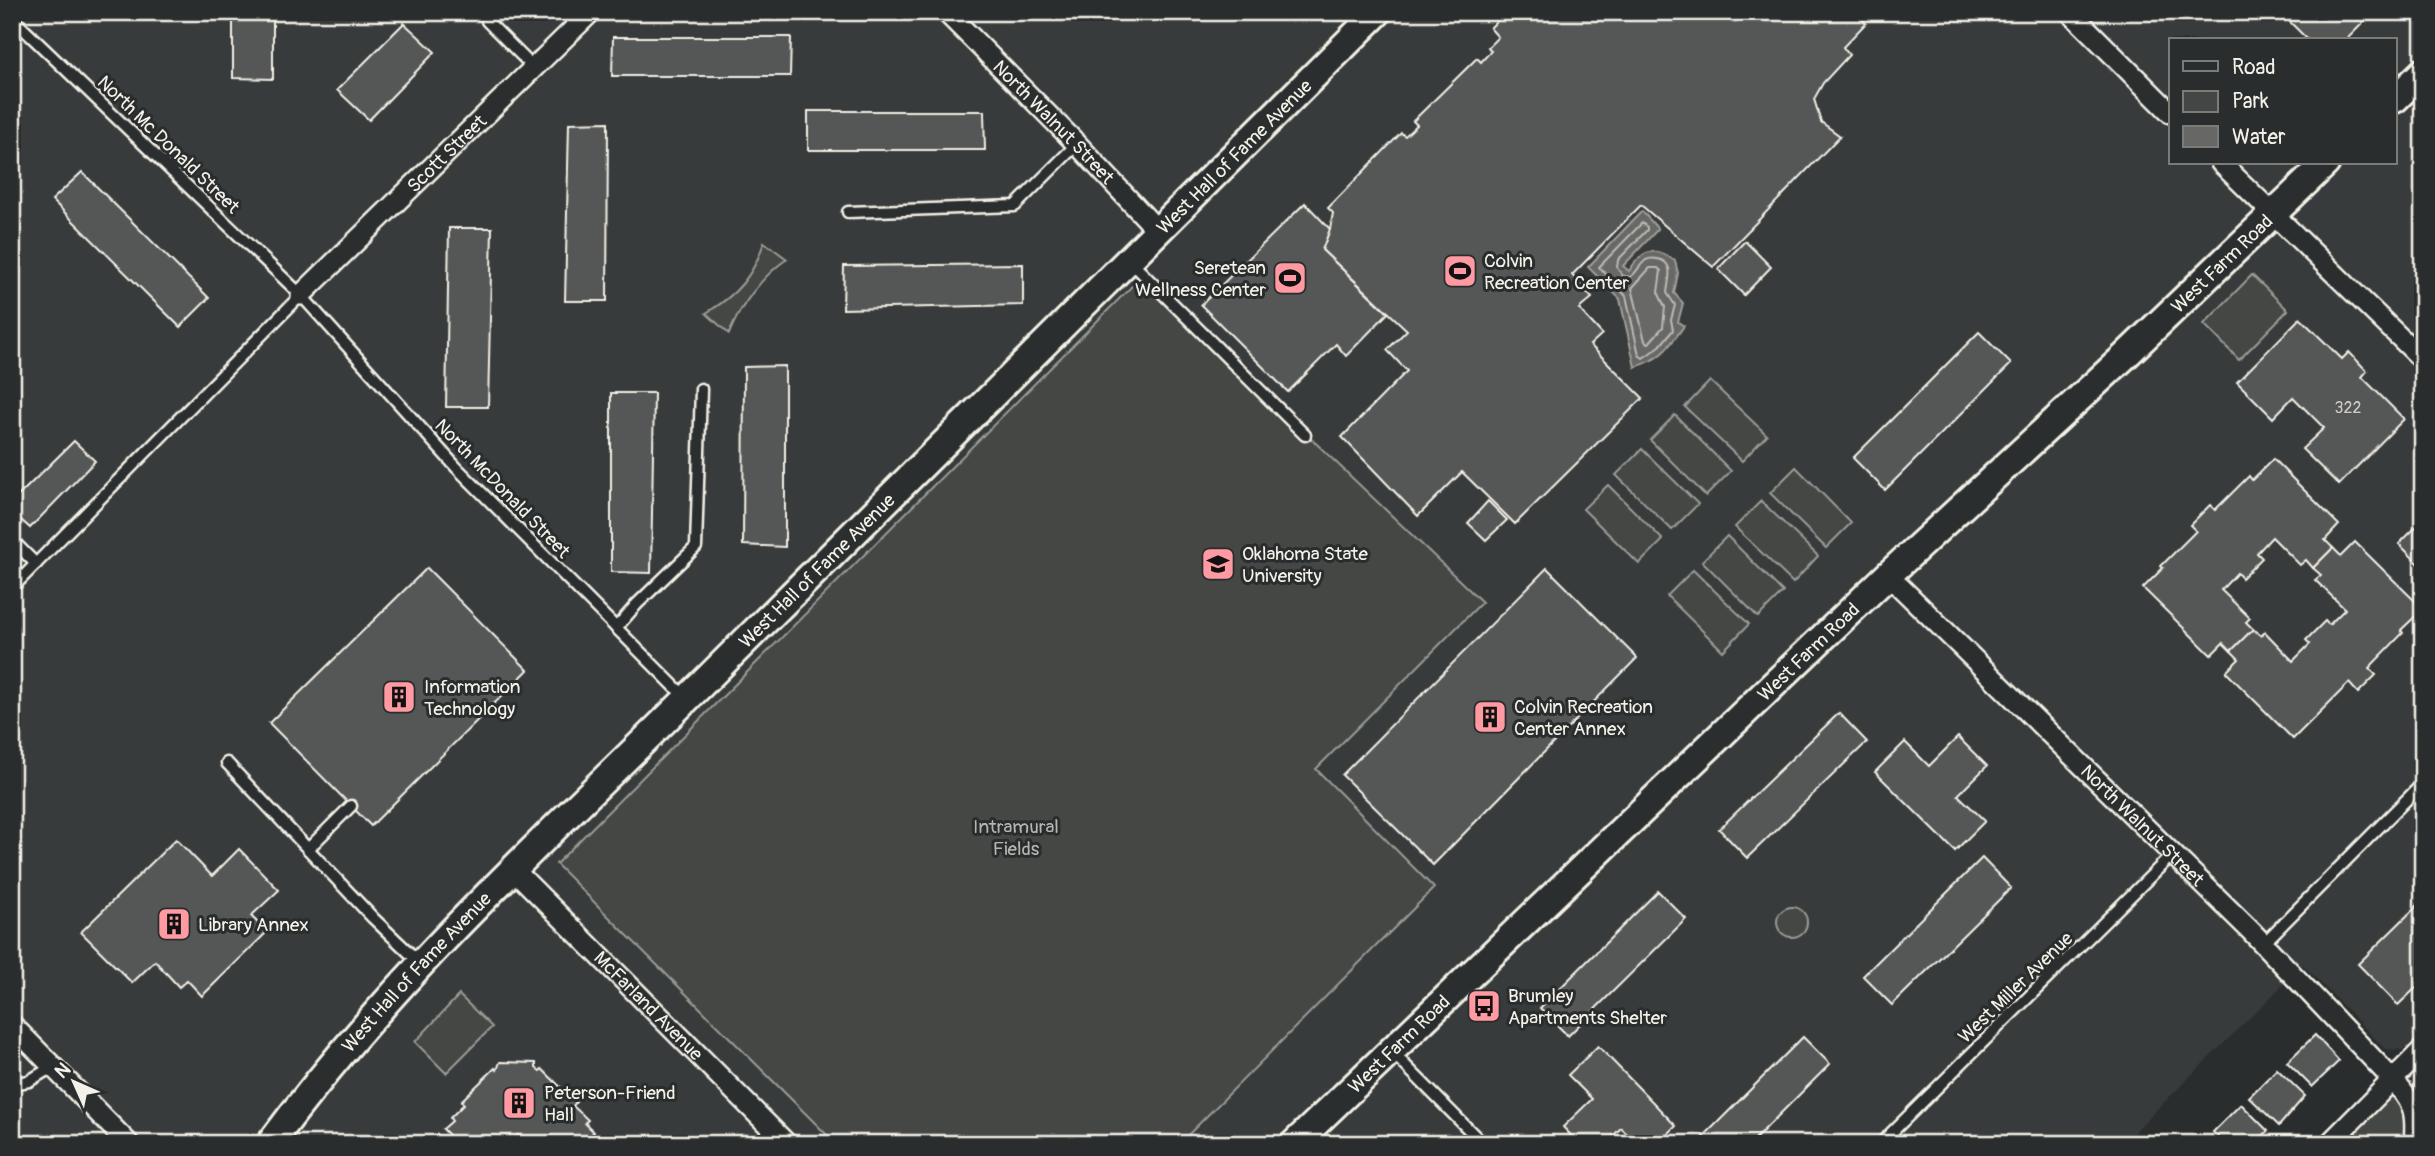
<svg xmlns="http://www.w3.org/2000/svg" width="2435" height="1156" font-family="Pangolin,sans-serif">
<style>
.built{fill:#373a3a;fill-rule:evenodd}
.green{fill:#444645;stroke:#9c9c96;stroke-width:2}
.water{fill:#676866;stroke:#9f9f9a;stroke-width:2}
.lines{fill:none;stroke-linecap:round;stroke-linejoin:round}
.shore{stroke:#bcbab4;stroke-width:2}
.building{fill:#555756;stroke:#f4f1e8;stroke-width:2}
.lane-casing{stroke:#f4f1e8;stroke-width:15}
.street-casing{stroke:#f4f1e8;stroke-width:24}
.secondary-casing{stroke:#f4f1e8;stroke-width:32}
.lane{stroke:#2a2d2e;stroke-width:10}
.street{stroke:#2a2d2e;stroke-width:19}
.secondary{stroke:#2a2d2e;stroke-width:26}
.labels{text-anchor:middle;stroke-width:6;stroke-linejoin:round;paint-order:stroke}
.number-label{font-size:16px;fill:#cccac4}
.street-label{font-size:19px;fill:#f4f1e8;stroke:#2a2d2e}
.poi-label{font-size:19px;fill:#f4f1e8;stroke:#2a2d2e;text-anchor:start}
.park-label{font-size:19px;fill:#b6b5af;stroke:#2a2d2e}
</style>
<rect width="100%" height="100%" fill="#2a2d2e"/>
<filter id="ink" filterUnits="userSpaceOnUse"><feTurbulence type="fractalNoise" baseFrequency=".0143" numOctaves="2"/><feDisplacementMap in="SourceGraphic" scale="14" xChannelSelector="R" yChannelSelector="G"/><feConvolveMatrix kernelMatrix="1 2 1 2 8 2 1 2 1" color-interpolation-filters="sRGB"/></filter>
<g filter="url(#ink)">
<path class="built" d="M12,12H2423V1031L2404,1050L2385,1049L2303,965L2122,1144H12ZM2171,40H2395V163H2171Z"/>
<g class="green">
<path d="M764,242L787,259C762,276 740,306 729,334L706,313C736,296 754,275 764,242Z"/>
<polygon points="2252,275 2288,310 2239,360 2204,324"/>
<polygon points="1132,286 1147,288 1161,295 1482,602 1316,769 1434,888 1179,1144 836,1144 556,864"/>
<polygon points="1710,381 1767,435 1742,461 1685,407"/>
<polygon points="1675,415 1731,471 1706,496 1650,440"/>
<polygon points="1642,449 1698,504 1672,530 1616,475"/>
<polygon points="1796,467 1851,523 1826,548 1770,493"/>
<polygon points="1608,485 1663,540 1639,564 1583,509"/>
<polygon points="1761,501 1818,556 1793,583 1735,527"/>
<polygon points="1727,536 1783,592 1758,617 1702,561"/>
<polygon points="1693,570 1749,624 1723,651 1667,596"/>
<circle cx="1792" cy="922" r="15"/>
<polygon points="459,995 492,1027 446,1073 415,1042"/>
<polygon points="2392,1079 2409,1097 2414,1144 2329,1144"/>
</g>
<path class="water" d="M1642,211L1658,229L1623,266L1629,271C1642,250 1653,245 1675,261L1678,273L1674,293L1683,303L1678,322L1684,326C1669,347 1661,360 1635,367L1620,299L1588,267Z"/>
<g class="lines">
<g class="shore">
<path d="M1642,223L1647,227V230L1618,260L1617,268L1623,276L1630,277C1637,273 1639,265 1646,260C1650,258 1652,258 1657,259C1676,262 1668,280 1667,293L1675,305L1671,320L1673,330L1660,346L1643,358L1639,355L1626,296L1599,267Z"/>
<polygon points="1650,268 1658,268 1661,271 1658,292 1665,307 1663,327 1649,343 1645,341 1632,288"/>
</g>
</g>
<g class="building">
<polygon points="233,12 273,12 273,79 233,78"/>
<polygon points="1506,12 1856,12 1866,23 1843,47 1849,55 1823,83 1814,99 1821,122 1840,136 1713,267 1641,205 1572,275 1592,298 1579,309 1602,334 1590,345 1643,398 1515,524 1462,472 1418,516 1342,437 1407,371 1387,350 1407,330 1322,250 1330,229 1333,213 1328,208 1401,133 1405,136 1417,125 1413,121 1477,58 1481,62 1491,51 1488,47 1498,37 1490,28"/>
<polygon points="2284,12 2374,12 2346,40 2308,40 2282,14"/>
<polygon points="404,23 435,52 369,120 337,90"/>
<polygon points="613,37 791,37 790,76 612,76"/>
<polygon points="808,111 984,111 985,150 808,150"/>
<polygon points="608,122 607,301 565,301 569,123"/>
<polygon points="12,126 19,133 12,140"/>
<polygon points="82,172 209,298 180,327 52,200"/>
<polygon points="1305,203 1330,229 1322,250 1388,313 1346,356 1336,344 1288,392 1201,305"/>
<polygon points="449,228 492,228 488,407 446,407"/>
<polygon points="1745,241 1771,267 1744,295 1718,269"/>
<polygon points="1023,264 1023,305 843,309 844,266"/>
<polygon points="2300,318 2342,359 2349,352 2367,371 2362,377 2404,419 2339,485 2302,449 2324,428 2293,397 2273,418 2237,382"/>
<polygon points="1979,332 2011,364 1885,490 1853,458"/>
<polygon points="785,366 785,547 743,545 744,367"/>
<polygon points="611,393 654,393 651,573 611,572"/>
<polygon points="74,441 95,461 30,528 12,512 12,502"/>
<polygon points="2273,459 2339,525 2325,540 2333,548 2313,568 2306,560 2300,565 2272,537 2257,553 2262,558 2242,578 2237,573 2221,590 2250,618 2246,622 2253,629 2231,651 2223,643 2211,655 2143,588 2163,568 2161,566 2196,531 2190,525 2210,505 2215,510 2249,476 2252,480"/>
<polygon points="1488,501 1507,520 1486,540 1468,523"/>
<polygon points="2423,520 2423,568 2399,544"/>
<polygon points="2355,542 2423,609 2401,630 2403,633 2369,668 2376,675 2358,693 2349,683 2293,739 2226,672 2239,659 2231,651 2253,629 2261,636 2265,632 2293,661 2310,644 2306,640 2325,621 2329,625 2345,609 2315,580 2321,575 2313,568 2333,548 2341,556"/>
<polygon points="427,568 528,670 371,826 269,723"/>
<polygon points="1547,568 1637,658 1433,865 1342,775"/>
<polygon points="1839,713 1867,742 1747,858 1719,829"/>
<polygon points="1958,737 1987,766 1958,795 1985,821 1955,851 1875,772 1905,742 1929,766"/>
<polygon points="176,839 212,876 239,849 279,890 251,916 267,932 202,996 187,980 179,987 155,961 132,983 81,932"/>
<polygon points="1982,858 2011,888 1892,1005 1863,976"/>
<polygon points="1658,891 1686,919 1568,1036 1540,1008"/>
<polygon points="2423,900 2423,981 2398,1005 2358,964"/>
<polygon points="2315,1035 2339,1061 2312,1087 2287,1062"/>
<polygon points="1803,1037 1830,1064 1750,1144 1696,1144"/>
<polygon points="1598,1046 1676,1126 1658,1144 1637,1144 1621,1128 1605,1144 1579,1144 1563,1127 1592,1099 1568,1075"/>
<polygon points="500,1062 536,1063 536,1068 540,1071 542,1069 576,1102 573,1106 588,1120 585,1123 594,1132 587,1138 592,1144 599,1137 606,1144 527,1144 518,1135 508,1144 429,1144 437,1134 443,1142 449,1135 443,1129 452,1121 450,1118 464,1104 461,1101 495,1068 497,1070"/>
<polygon points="2277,1069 2305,1096 2279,1126 2249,1097"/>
<polygon points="2241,1104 2268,1131 2254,1144 2225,1144 2213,1132"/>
</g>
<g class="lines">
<defs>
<g id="lane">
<polyline points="12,18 301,295 456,467 687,699"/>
<polyline points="487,21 534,68"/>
<polyline points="848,212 1015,206 1077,144"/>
<polyline points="1130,261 1305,435"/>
<polyline points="12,540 36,564"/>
<polyline points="12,588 301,295"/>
<polyline points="616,628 637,604 696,547 701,389"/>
<polyline points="227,763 373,918 421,964"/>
<polyline points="308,849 351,806"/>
<polyline points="2264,943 2423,783"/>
<polyline points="1392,1052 1483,1144"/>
<polyline points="12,1084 29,1081 52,1067"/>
<polyline points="1880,1144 2173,854"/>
</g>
<g id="street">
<path id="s1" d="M946,12L1077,144L1159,232"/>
<polyline points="2070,12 2171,113"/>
<polyline points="2221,163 2423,360"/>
<path id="s2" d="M301,295L591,12"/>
<path id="s3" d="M1888,575L2251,931L2392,1079C2414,1103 2417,1111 2414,1144"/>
<path id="s4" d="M512,868L787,1144"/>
<polyline points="12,1025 129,1144"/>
<polyline points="2329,1144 2423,1049"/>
</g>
<g id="secondary">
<polyline points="2395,99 2423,72"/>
<path id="s5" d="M270,1144C398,970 559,826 711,675C934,454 1157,234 1378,12"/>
<path id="s6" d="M1294,1144L1888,575L2124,357L2326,163"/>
</g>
</defs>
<use href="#lane" class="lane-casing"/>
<use href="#street" class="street-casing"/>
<use href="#secondary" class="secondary-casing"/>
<use href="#lane" class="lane"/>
<use href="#street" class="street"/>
<use href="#secondary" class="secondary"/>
</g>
</g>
<defs>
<symbol id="stadium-square" viewBox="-11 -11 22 22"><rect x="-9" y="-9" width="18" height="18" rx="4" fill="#ff9aa2" stroke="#2a2d2e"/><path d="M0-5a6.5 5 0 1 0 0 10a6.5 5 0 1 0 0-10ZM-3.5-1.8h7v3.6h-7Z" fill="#111"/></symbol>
<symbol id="university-square" viewBox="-11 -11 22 22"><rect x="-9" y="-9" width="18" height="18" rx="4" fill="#ff9aa2" stroke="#2a2d2e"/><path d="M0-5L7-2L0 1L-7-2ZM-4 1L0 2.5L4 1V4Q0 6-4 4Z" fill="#111"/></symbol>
<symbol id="building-square" viewBox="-11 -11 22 22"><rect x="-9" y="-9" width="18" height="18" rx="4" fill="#ff9aa2" stroke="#2a2d2e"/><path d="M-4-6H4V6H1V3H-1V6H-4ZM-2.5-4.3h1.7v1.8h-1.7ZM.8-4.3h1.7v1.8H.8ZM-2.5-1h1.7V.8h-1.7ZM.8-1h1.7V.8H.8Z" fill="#111"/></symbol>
<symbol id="bus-square" viewBox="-11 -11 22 22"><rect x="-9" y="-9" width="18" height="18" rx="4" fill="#ff9aa2" stroke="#2a2d2e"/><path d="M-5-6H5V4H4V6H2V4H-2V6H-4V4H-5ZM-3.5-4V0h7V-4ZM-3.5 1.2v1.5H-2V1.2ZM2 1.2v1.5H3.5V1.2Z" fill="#111"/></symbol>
</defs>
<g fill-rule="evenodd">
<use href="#stadium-square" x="1441" y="252" width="38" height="38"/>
<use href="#stadium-square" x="1271" y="259" width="38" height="38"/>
<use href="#university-square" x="1199" y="545" width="38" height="38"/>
<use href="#building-square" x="380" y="678" width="38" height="38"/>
<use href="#building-square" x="1471" y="698" width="38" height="38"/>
<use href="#building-square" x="155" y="905" width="38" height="38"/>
<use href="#bus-square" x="1465" y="987" width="38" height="38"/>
<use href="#building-square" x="500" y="1084" width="38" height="38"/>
</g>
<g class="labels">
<g class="number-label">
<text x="2348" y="413">322</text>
</g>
<g class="street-label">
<text dy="7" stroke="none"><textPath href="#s1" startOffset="154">North Walnut Street</textPath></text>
<text transform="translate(169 144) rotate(44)" y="7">North Mc Donald Street</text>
<text dy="7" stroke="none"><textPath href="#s2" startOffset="203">Scott Street</textPath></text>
<text dy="7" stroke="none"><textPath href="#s5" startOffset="1381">West Hall of Fame Avenue</textPath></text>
<text dy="7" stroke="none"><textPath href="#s6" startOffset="1279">West Farm Road</textPath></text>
<text transform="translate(503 488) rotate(46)" y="7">North McDonald Street</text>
<text dy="7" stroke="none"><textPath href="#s5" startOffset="793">West Hall of Fame Avenue</textPath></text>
<text dy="7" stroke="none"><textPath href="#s6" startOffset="712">West Farm Road</textPath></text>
<text dy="7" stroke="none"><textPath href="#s3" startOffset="357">North Walnut Street</textPath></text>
<text dy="7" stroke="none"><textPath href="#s5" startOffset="226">West Hall of Fame Avenue</textPath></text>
<text transform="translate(2015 987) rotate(-44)" y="7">West Miller Avenue</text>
<text dy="7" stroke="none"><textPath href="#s4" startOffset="194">McFarland Avenue</textPath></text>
<text dy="7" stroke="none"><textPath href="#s6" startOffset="145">West Farm Road</textPath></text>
</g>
<g class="poi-label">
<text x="1484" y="267">Colvin<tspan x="1484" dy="22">Recreation Center</tspan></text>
<text x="1266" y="274" text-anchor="end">Seretean<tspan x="1266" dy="22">Wellness Center</tspan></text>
<text x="1242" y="560">Oklahoma State<tspan x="1242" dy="22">University</tspan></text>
<text x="424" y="693">Information<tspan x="424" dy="22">Technology</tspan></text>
<text x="1514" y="713">Colvin Recreation<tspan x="1514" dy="22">Center Annex</tspan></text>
<text x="198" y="931">Library Annex</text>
<text x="1508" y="1002">Brumley<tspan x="1508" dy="22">Apartments Shelter</tspan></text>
<text x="544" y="1099">Peterson-Friend<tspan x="544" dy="22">Hall</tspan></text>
</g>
<g class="park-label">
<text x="1016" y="833">Intramural<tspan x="1016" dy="22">Fields</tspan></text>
</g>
</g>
<rect width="2435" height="1156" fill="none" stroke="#2a2d2e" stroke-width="42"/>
<rect x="21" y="21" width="2393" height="1114" fill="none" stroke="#f4f1e8" stroke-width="2.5" filter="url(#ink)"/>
<rect x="2169" y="38" width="228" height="126" fill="#2a2d2e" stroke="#7b7b78" stroke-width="2"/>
<rect x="2183" y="61" width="35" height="10" fill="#2a2d2e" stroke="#7b7b78" stroke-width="2"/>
<text x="2232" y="74" font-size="21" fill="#f4f1e8">Road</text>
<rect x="2183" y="91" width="35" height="21" fill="#444645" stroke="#7b7b78" stroke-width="2"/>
<text x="2232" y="108" font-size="21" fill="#f4f1e8">Park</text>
<rect x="2183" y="126" width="35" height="21" fill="#676866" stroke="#7b7b78" stroke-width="2"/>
<text x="2232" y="144" font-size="21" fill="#f4f1e8">Water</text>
<g transform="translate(74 1082) rotate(315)" stroke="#2a2d2e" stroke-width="5" paint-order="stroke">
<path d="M0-5L12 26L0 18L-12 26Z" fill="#f4f1e8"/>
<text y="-10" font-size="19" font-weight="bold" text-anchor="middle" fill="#f4f1e8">N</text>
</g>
</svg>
